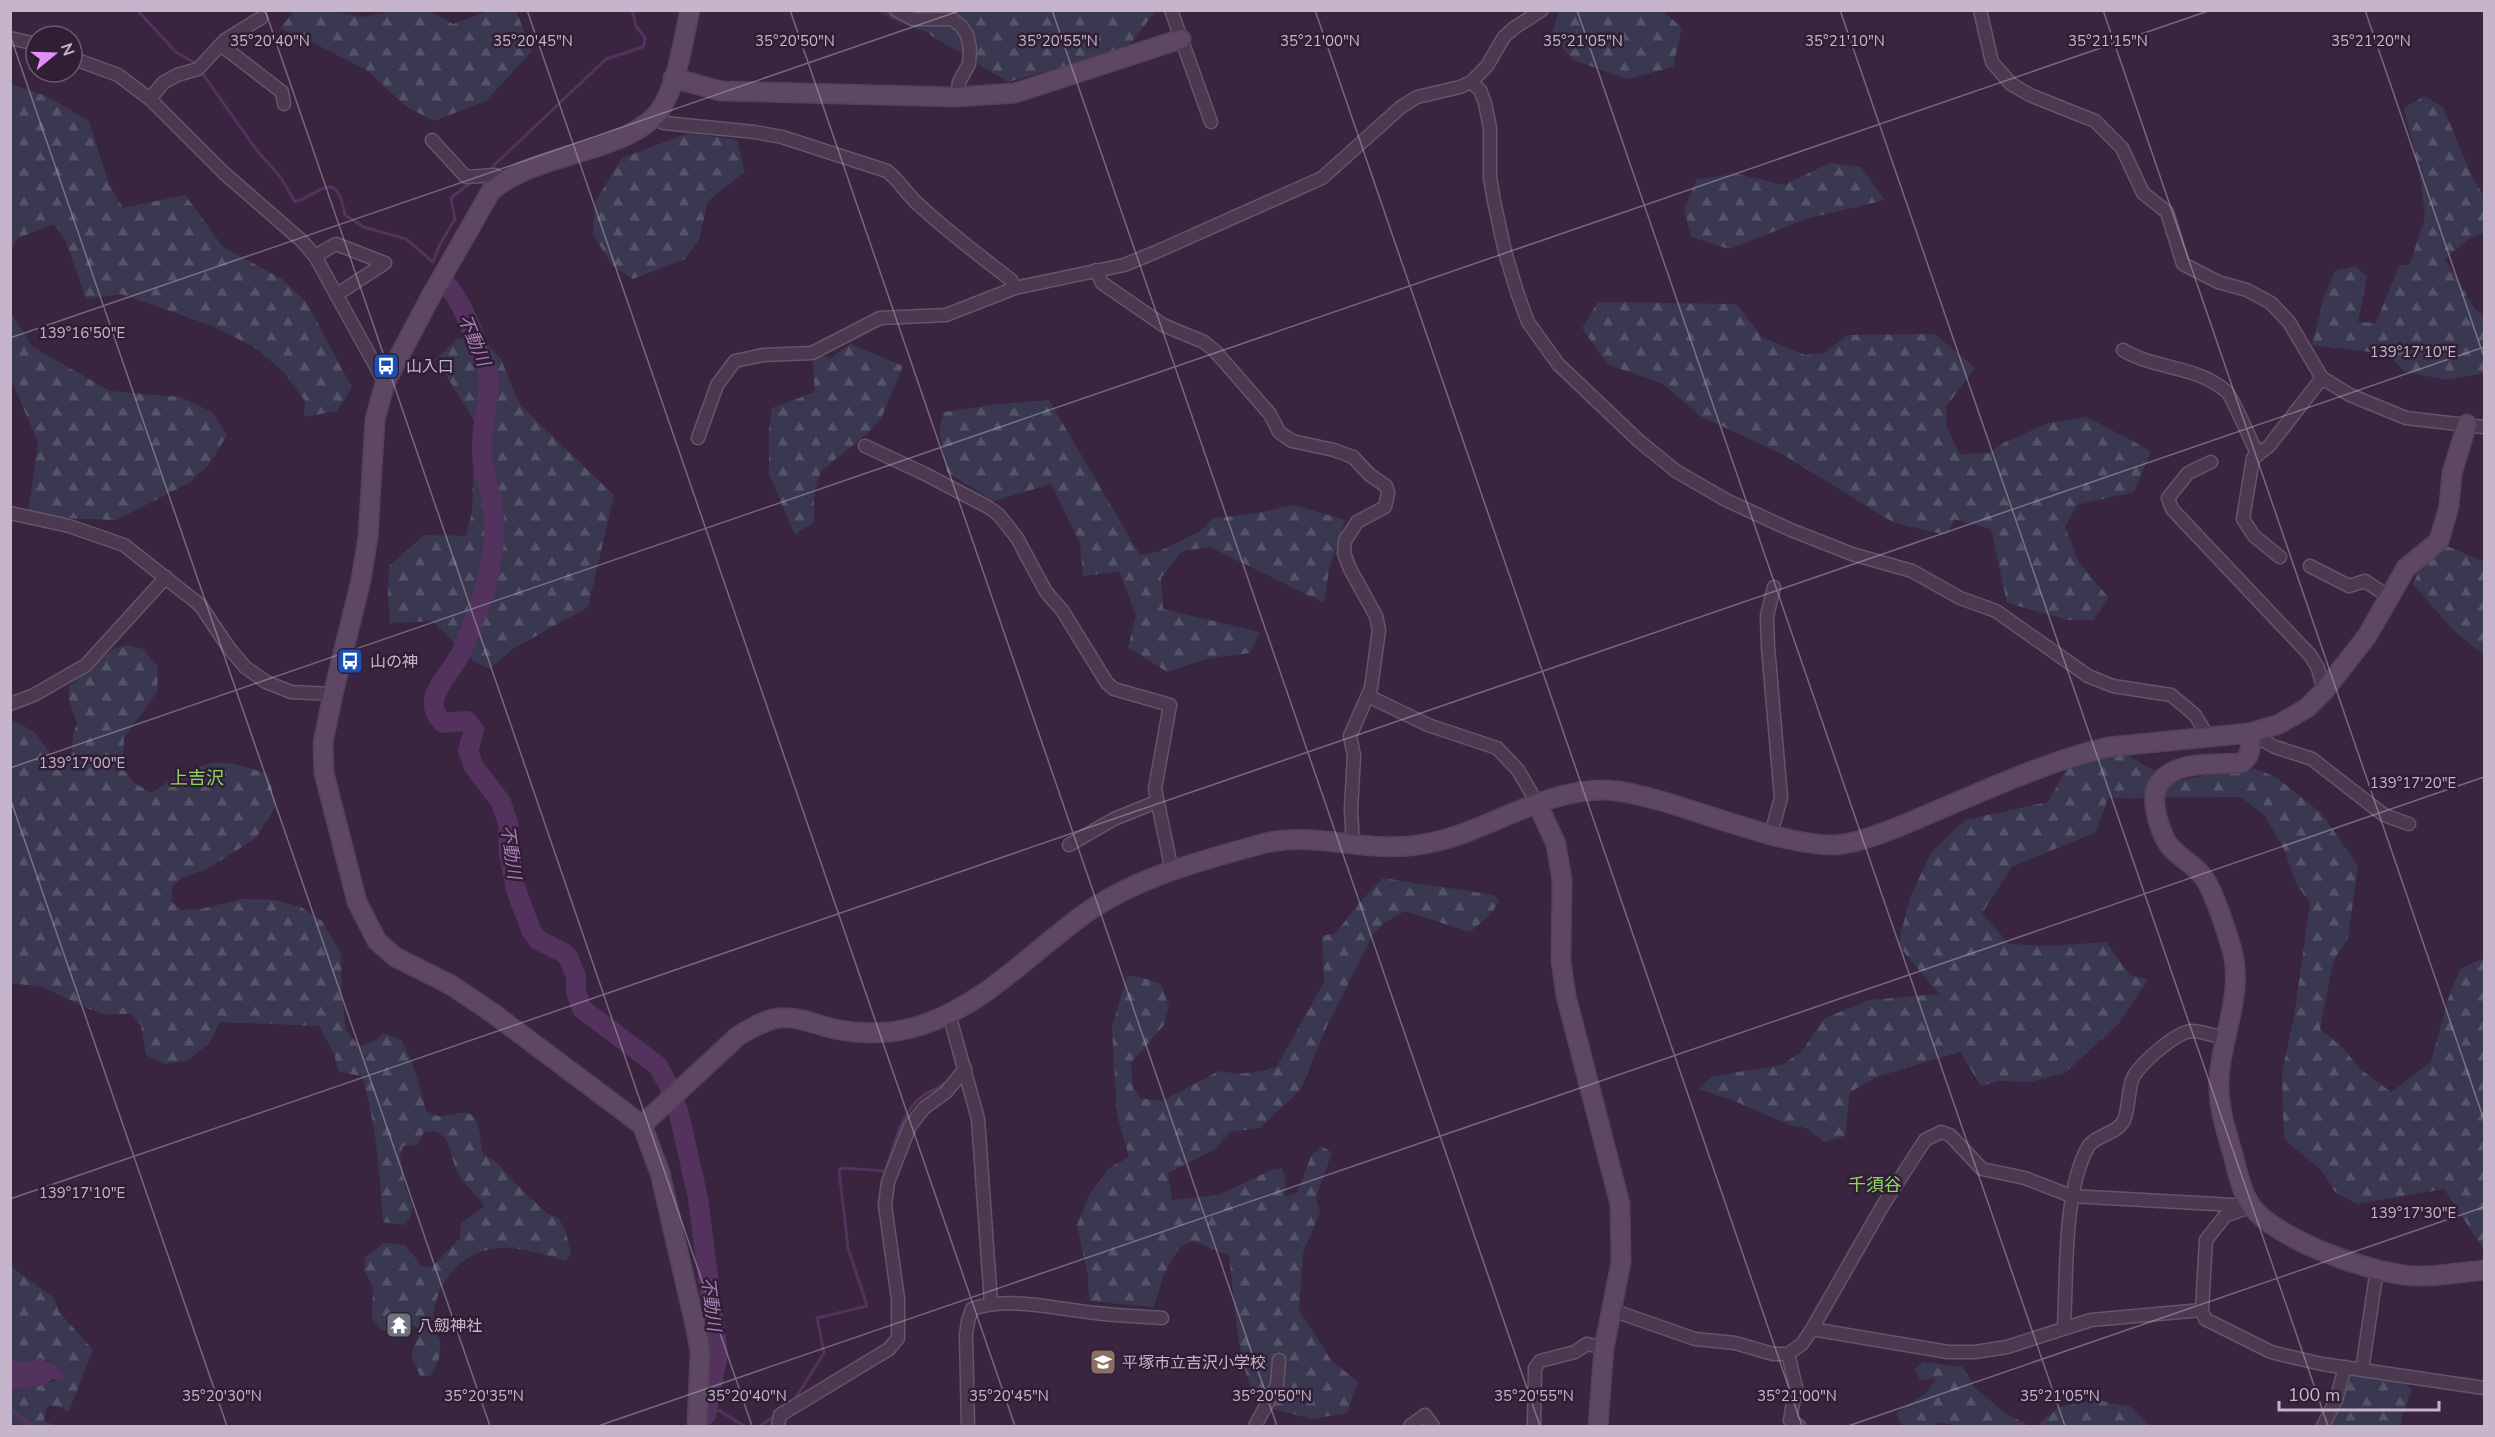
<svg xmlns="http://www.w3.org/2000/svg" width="2495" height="1437" font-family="'Nunito Sans','Noto Sans JP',sans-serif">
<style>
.forest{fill:url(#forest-firs)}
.water{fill:#54325e}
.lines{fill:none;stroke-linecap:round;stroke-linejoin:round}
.stream{stroke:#54325e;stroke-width:3}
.river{stroke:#54325e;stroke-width:20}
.street-casing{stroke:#66546a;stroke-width:15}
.secondary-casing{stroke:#544258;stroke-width:21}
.street{stroke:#4a394f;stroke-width:12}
.secondary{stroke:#5d4762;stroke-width:18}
.ticks{fill:none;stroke:#c6b5ca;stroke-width:1.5;stroke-opacity:0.45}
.labels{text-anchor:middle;stroke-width:5;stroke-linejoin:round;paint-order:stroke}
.poi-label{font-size:16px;fill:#c6b5ca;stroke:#301e34;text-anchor:start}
.water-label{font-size:18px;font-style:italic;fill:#a57cb2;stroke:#301e34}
.neighbourhood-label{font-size:18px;fill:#8ed665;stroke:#301e34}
.ticks-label{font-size:15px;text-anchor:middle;fill:#c6b5ca;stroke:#301e34;stroke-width:5;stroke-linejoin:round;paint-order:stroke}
</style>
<defs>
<pattern id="forest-firs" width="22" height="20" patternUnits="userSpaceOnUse" patternTransform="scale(1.5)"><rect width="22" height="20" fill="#3a3850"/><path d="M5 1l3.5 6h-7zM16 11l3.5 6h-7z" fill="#555368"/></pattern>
</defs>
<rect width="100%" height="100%" fill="#39253f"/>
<g class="forest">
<polygon points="304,10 332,11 362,17 393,11 429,11 453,24 489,11 516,11 532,51 486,101 434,121 407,107 368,71 308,40 280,29 293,12"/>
<polygon points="1559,10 1663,11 1682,28 1673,67 1627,79 1573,60 1552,35"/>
<polygon points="880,11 1156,11 1126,49 1008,82 927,33 891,19"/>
<polygon points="11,84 46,96 89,121 109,184 123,208 185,195 223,247 282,279 307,303 352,388 337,411 304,417 305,401 283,371 255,348 215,327 121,294 86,299 65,239 54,224 18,238 11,250"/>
<polygon points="2424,96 2443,107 2473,179 2484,196 2484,232 2469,239 2445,259 2475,309 2484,315 2484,373 2447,380 2405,372 2388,354 2312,345 2324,297 2335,271 2355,266 2367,276 2358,322 2376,323 2399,266 2410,264 2425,217 2420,175 2404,108"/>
<polygon points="689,133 737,140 745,172 708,201 699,240 685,259 633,279 613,266 593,235 595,202 622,158"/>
<polygon points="1830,163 1861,167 1885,200 1806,219 1729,249 1691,237 1684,209 1697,179 1737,174 1784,185"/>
<polygon points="1598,302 1736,304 1762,337 1805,355 1825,353 1847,335 1935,334 1975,368 1946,407 1947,428 1960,454 1989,453 2005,442 2049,423 2087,417 2151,451 2134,492 2077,505 2065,527 2079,563 2109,598 2093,620 2068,620 2007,603 1991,529 1954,519 1947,535 1894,523 1782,454 1700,416 1663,384 1607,364 1582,328"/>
<polygon points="10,312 33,347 110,391 180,397 212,412 227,435 209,465 189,483 116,520 63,518 28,513 38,442 14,386 11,384"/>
<polygon points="480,337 501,359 520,405 614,495 588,607 513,649 489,669 473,661 432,621 390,623 388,594 389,566 424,535 466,536 472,512 475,422 436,359 457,339"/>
<polygon points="850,344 903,366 881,419 866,435 821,471 814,495 814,522 795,535 769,474 769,427 772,408 815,392 812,353 831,358"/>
<polygon points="1049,400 1140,555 1160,551 1200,531 1214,518 1252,514 1294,505 1345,520 1329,570 1324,603 1210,547 1182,551 1161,578 1163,609 1260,632 1250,653 1206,659 1167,672 1128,647 1136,615 1119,572 1083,576 1080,543 1051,484 994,501 947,472 939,430 944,412 999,404"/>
<polygon points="2447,546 2484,562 2484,655 2455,632 2413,584 2422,564"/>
<path d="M127,645L143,649L158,667L157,692L124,738L123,756L124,770L133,782L151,793C173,779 198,760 226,763C240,764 254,770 268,774L276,805L256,838L207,869L180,879L172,887V902L182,910L201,909L243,899L275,900L301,907L322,921L341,954L342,997L346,1030L359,1046L373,1042L383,1033L401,1040C414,1062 420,1086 426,1111C430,1113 435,1116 439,1116C455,1116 472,1104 478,1126C481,1134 480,1144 483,1154L495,1161L521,1189L548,1214L558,1218L565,1229L571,1254L566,1261C522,1248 481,1234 448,1277C439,1289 432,1308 433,1324C433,1330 439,1335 440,1341C442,1354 437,1365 431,1376H420C418,1370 413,1363 412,1357C411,1346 420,1340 418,1328L409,1324L382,1331L372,1320L373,1287L364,1270L365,1257L384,1243L405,1245L422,1266L432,1267L460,1238L461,1223L485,1206C477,1195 464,1185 458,1173C448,1154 453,1128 424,1132L417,1145L403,1146L400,1156L404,1183L413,1208L410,1218L404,1225L383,1222C380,1172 376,1124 362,1076L339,1072L334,1054L319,1026L220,1022L209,1044L187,1061L164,1064L146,1055L141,1025L130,1014H104L89,1009L43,987L11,983L10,719L35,732L55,761L63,768L71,756L73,735L77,724L69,700V686L112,650Z"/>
<polygon points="2119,750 2173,782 2225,771 2256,769 2276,777 2322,814 2358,866 2348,938 2333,962 2320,1029 2342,1047 2360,1069 2391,1092 2431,1062 2448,999 2460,969 2484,958 2484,1250 2444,1189 2357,1204 2335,1192 2322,1171 2284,1139 2282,1073 2294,1017 2310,903 2296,883 2284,849 2265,816 2241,797 2108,798 2096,832 2012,867 1982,913 2009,944 2049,946 2106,942 2130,975 2148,980 2118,1024 2065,1073 2030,1082 1998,1081 1981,1086 1960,1052 1879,1076 1850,1092 1845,1136 1824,1142 1805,1127 1794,1127 1732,1100 1698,1089 1713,1076 1782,1065 1802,1051 1825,1018 1869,1000 1939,994 1898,945 1910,898 1931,852 1965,820 2048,802 2067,768"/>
<path d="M1383,878L1494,895L1499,901L1491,914L1470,932L1405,911L1384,923L1373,934L1327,1026L1301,1089L1260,1128L1230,1132L1214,1150L1168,1173L1172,1200L1219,1195L1271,1170L1282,1168L1285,1177V1196L1297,1193L1311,1156L1322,1146L1332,1153L1316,1197L1320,1212L1303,1253L1299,1310L1331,1360L1358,1382L1347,1413L1312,1419L1259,1405C1236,1364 1235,1302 1229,1256L1194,1241L1180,1246L1164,1274L1154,1307L1089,1301L1088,1277L1077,1225L1089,1195L1109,1168L1129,1157L1117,1114L1112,1027L1127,976L1140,977L1161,984L1169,1006L1164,1025L1131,1063L1133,1088L1140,1098L1162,1101L1219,1071L1238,1074L1263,1071L1277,1066L1324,982L1322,936L1336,933L1359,903Z"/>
<path d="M10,1266L54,1298L59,1312L93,1350L69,1411L51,1405L46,1408L44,1421L57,1426H19L11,1422V1390L43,1385L59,1379L58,1367C36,1353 44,1363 25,1363C21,1363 15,1360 11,1359Z"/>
<polygon points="1923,1362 1963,1367 1975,1388 2005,1413 2030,1426 1957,1426 1938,1422 1936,1426 1902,1426 1896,1413 1925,1394 1937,1378 1920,1380 1915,1369"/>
<polygon points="2353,1370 2392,1376 2412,1389 2401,1420 2402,1426 2330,1426 2332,1416"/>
<polygon points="2097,1400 2131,1407 2149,1425 2036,1426 2059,1407"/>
</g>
<polygon class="water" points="40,1358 58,1367 64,1377 63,1380 53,1379 44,1385 11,1390 11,1359 25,1363"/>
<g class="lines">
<g class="stream">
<polyline points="137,10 176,52 197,64"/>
<path d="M200,70L255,148L281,178L295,202C324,192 336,168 345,215L364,227L406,239L433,262L440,244L455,219L451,198L474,180"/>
<polyline points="489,170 606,59 643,47 645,38 636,26 632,10"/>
<path d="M793,1402L824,1353L817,1318L867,1306L848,1248L839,1170L843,1168L885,1171C895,1145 900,1112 924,1095C931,1090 936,1091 944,1083"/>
<polyline points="10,1408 32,1426"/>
<polyline points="709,1408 720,1411 744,1426"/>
<polyline points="760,1426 776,1415"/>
</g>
<path class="river" d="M449,287C464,307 471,329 480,352C483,360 489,370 489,378C489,403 480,430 482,455C483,476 493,496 494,517C497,564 480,607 463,649C453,674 417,697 443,723L467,721L474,730L468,751L474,767L501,802L508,823L509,853L516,890L531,930L538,940L564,953L569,959L576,976V992L582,1009L657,1065L667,1082L679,1114L698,1198L718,1355L706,1415"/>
<defs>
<g id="street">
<polyline points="896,10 913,19 952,19 962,27 967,35 970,48 969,64 959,82 957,97"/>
<polyline points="1171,10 1211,122"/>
<polyline points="1980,10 1992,62 2011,84 2030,95 2095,121 2122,148 2143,193 2167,212 2183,264 2218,282 2247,290 2271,303 2289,322 2322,378 2350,395 2406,418 2484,427"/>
<polyline points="10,38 36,44"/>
<polyline points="221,45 282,92 284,104"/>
<polyline points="72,58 118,75 150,99 224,173 302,241 315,256 385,383"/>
<polyline points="1471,82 1480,90 1485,103 1490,128 1490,177 1494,201 1505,252 1518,295 1528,322 1558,364 1639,441 1676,471 1726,500 1791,530 1852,554 1912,571 1960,598 1996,611 2088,676 2113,686 2171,695 2195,715 2208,737"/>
<polyline points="150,99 163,83 177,75 198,69 225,40 261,18"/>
<path d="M654,118L664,123L755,132L782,137L887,171C900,181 907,195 919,205C948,232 980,256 1011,280L1015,288"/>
<polyline points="432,140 466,177 495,175 503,181"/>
<polyline points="315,256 336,244 385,263 336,295"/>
<polyline points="1096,270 1102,283 1163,325 1204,342 1215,351 1270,414 1279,432 1292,441 1334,450 1353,457 1370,475 1386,486 1388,493 1385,507 1357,522 1345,541 1344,553 1350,569 1376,616 1379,630 1371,688 1350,736 1354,755 1351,809 1353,846"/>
<path d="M2123,350C2156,370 2197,365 2227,392C2232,396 2252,444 2258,455"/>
<polyline points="698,438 717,385 735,361 763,355 812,353 880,318 946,315 1015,288 1124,265 1156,252 1322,178 1401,107 1417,97 1460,87 1471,82 1487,66 1504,37 1514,28 1542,10"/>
<polyline points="865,446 925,474 988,507 999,515 1017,538 1046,592 1062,610 1107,683 1114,689 1170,705 1155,789 1172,871"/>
<polyline points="2211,462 2188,473 2168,498 2172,509 2310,655 2318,668 2324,691"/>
<polyline points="10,513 69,526 124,545 200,605 229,648 245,667 266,682 291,692 333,694"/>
<polyline points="2280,557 2254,536 2243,519 2253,458 2269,446 2322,378"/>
<polyline points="2310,566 2349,586 2365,581 2389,597"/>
<polyline points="1368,696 1428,725 1497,748 1518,770 1537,803"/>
<polyline points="10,704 34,695 86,665 166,577"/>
<polyline points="2250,733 2275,747 2312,759 2384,815 2409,824"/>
<polyline points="1771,834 1781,798 1768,647 1767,616 1774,587"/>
<polyline points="1069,845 1114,819 1156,802"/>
<polyline points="949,1014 978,1119 991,1303"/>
<polyline points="2244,1209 2225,1216 2206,1240 2202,1310 2205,1319 2271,1352 2283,1355 2322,1364 2484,1388"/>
<polyline points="1612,1310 1695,1339 1735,1343 1773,1354 1788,1354 1802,1344 1812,1329 1883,1205 1925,1140 1941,1132 1950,1135 1982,1169 2025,1178 2071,1196 2251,1206"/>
<path d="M2064,1327C2067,1276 2063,1192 2088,1147C2095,1135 2118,1134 2124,1120C2129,1108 2128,1092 2132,1080C2138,1065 2175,1033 2191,1031C2203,1031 2215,1036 2226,1039"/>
<polyline points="1812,1329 1948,1352 1975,1352 2007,1347 2091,1320 2202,1310"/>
<polyline points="1788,1354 1796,1387 1790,1420 1799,1426"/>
<polyline points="2362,1370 2377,1269"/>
<polyline points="778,1426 780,1415 889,1349 898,1338 898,1299 885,1205 888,1182 910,1126 924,1108 946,1092 965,1069"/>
<path d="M968,1426L966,1335L968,1321L972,1309C1013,1296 1054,1309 1096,1313C1118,1316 1140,1316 1162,1318"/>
<polyline points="1255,1426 1277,1385 1279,1360"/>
<polyline points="1410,1426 1425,1415 1433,1426"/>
<polyline points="1534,1426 1535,1368 1540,1361 1575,1352 1587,1344 1604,1348"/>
<polyline points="2323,1426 2336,1400 2345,1367"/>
</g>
<g id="secondary">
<path d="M690,10C683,40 676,97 653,118C632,139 589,149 561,158C535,166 513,173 491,191L431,296L385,383L375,420L368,537L361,580L333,694L323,743L324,773L357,902L377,941L395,957L451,985L494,1014L642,1125L660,1173L696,1329L700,1352L697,1426"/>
<polyline points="673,78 721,91 957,97 1015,93 1181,39"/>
<path d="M2250,733C2251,747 2252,755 2241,763C2215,765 2171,759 2157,787C2150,801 2160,831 2168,844C2177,857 2195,864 2204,878C2214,892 2227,932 2232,950C2244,995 2221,1036 2219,1080C2218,1105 2225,1128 2232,1151C2237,1168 2241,1193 2252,1207C2278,1241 2379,1277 2421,1276C2442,1276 2464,1272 2484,1270"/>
<polyline points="1537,803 1556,844 1562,880 1561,961 1566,996 1620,1204 1621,1262 1604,1348 1598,1426"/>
<path d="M642,1125L738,1036C750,1029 764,1020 778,1018C798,1016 816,1025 835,1029C863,1035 895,1034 922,1025C984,1004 1028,956 1079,918C1128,881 1189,864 1247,848C1256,846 1266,842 1276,841C1326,834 1375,855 1429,843C1490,831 1540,790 1604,790C1622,790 1643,796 1661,801C1711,815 1781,844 1832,845C1862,845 1914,820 1943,808C1997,785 2050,761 2108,747L2250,733L2279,724L2307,708L2324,691L2367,636L2406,568L2439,541L2449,506L2452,473L2467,424"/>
</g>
</defs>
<use href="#street" class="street-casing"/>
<use href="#secondary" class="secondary-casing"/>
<use href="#street" class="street"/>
<use href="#secondary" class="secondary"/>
</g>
<path class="ticks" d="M265,10L752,1426M527,10L1015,1426M790,10L1277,1426M1052,10L1540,1426M1315,10L1802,1426M1577,10L2065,1426M1840,10L2328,1426M2103,10L2484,1120M2365,10L2484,357M10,35L490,1426M10,338L962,10M10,768L2211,10M10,798L227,1426M10,1199L2484,347M598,1426L2484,777M1848,1426L2484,1207"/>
<defs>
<symbol id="bus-square" viewBox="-11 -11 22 22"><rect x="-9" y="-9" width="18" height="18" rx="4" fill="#1a4fb4" stroke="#301e34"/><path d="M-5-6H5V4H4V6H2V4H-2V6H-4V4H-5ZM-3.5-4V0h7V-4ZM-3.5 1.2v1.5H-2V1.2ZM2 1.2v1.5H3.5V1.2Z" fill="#fff"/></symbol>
<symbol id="temple-square" viewBox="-11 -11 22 22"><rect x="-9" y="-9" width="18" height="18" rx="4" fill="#6b7280" stroke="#301e34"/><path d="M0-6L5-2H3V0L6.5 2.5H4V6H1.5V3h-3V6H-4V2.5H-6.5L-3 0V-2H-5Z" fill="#fff"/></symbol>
<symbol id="school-square" viewBox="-11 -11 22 22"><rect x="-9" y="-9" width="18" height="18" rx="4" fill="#8d6e63" stroke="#301e34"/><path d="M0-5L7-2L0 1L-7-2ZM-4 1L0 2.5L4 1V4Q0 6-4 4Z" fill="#fff"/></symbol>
</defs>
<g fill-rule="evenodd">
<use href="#bus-square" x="371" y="351" width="30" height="30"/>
<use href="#bus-square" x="335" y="646" width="30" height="30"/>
<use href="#temple-square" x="384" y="1310" width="30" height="30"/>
<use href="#school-square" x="1088" y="1347" width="30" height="30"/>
</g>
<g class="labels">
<g class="poi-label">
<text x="406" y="372">山入口</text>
<text x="370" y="667">山の神</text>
<text x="418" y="1331">八劔神社</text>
<text x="1122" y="1368">平塚市立吉沢小学校</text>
</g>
<g class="water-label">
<text transform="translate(474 340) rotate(67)" y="6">不動川</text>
<text transform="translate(511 852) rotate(82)" y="6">不動川</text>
<text transform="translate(711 1304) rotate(83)" y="6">不動川</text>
</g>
<g class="neighbourhood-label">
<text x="197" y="784">上吉沢</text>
<text x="1875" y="1191">千須谷</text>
</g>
</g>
<g class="ticks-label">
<text x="270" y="46">35°20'40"N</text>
<text x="1320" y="46">35°21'00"N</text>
<text x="1583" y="46">35°21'05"N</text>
<text x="1845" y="46">35°21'10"N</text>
<text x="2108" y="46">35°21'15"N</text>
<text x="2371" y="46">35°21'20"N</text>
<text x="533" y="46">35°20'45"N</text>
<text x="795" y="46">35°20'50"N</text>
<text x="1058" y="46">35°20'55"N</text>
<text x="82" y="338">139°16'50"E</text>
<text x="2413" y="357">139°17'10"E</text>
<text x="82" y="768">139°17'00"E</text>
<text x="2413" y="788">139°17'20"E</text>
<text x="82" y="1198">139°17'10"E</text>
<text x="2413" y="1218">139°17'30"E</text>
<text x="222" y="1401">35°20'30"N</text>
<text x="484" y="1401">35°20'35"N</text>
<text x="747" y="1401">35°20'40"N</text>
<text x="1009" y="1401">35°20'45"N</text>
<text x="1272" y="1401">35°20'50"N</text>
<text x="1534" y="1401">35°20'55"N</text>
<text x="1797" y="1401">35°21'00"N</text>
<text x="2060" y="1401">35°21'05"N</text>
</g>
<rect width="2495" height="1437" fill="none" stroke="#c6b5ca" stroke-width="24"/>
<g transform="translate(54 54) rotate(71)"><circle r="28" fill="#301e34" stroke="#6c5a70" stroke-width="1.5"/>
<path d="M0-4.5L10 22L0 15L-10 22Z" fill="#e48cf8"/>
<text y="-9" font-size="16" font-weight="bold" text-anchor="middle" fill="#c6b5ca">N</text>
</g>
<path d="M2279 1401v9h160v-9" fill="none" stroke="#c6b5ca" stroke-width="3"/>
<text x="2288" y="1401" font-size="18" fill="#c6b5ca" stroke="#301e34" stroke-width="4.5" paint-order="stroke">100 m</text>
</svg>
